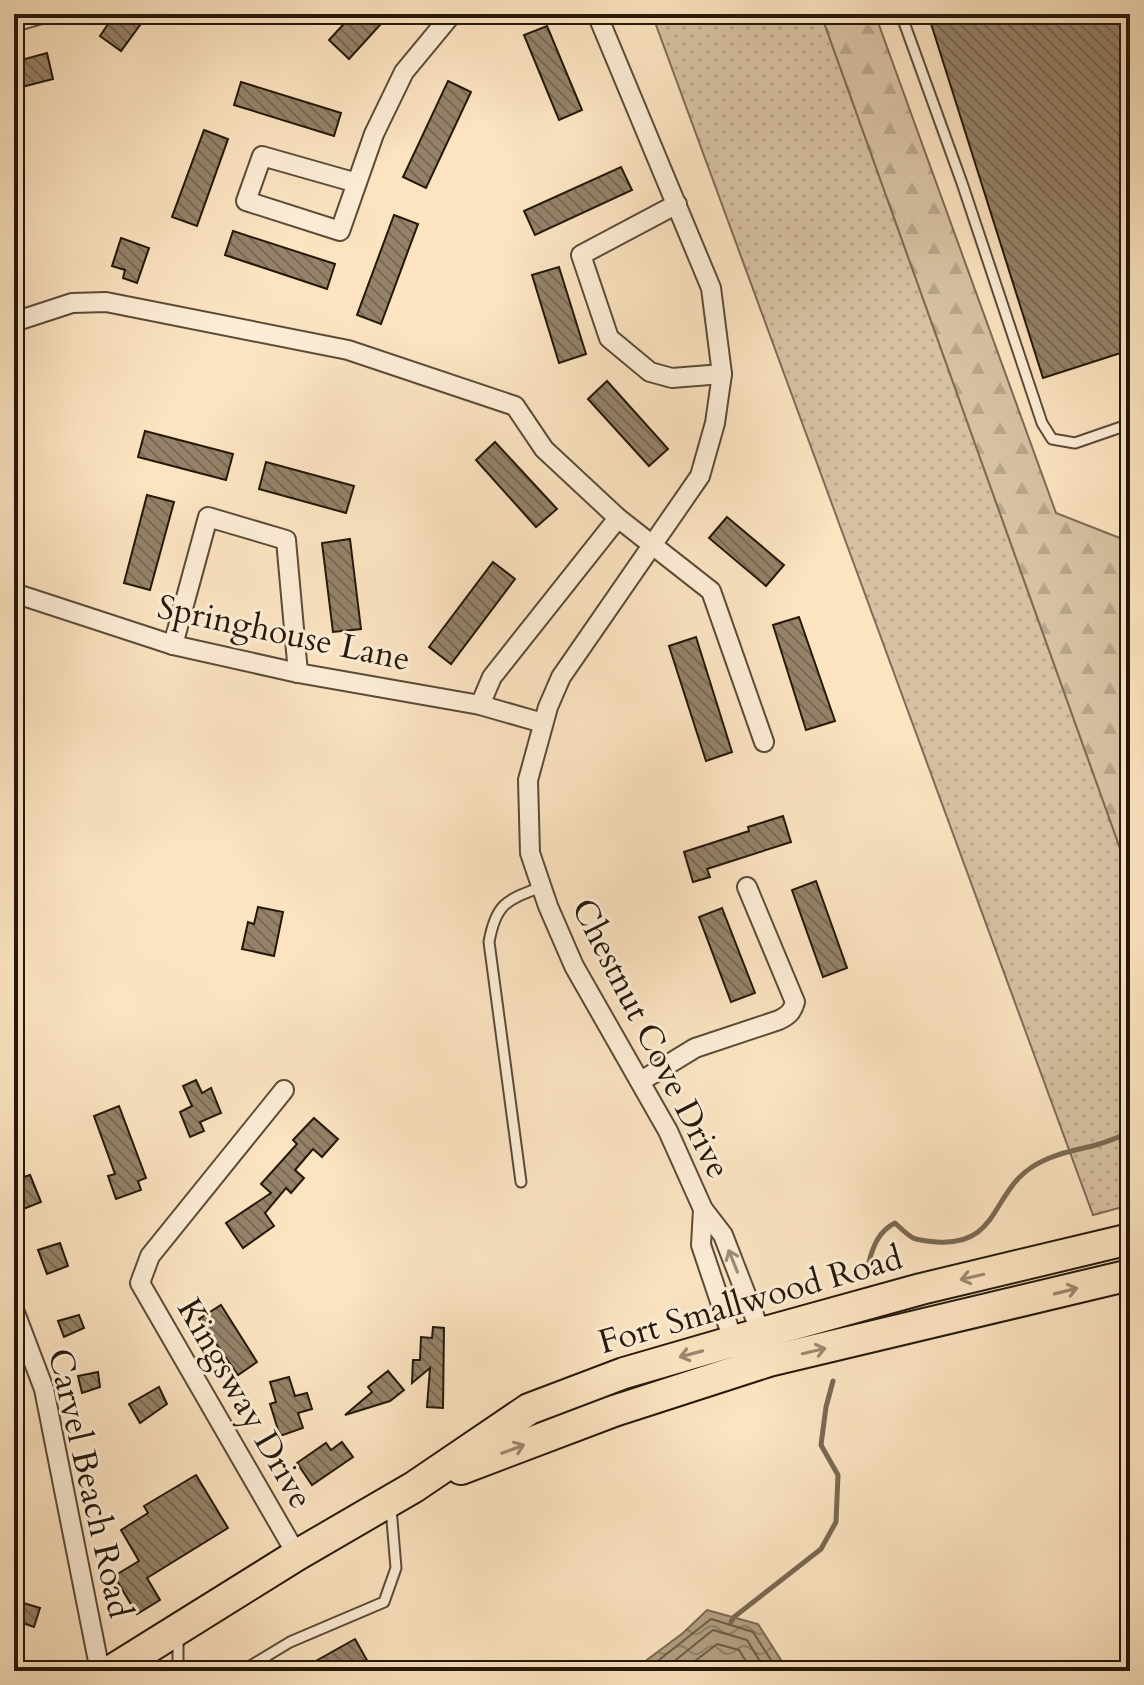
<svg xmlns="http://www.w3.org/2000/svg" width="1144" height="1685" font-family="Cardo,serif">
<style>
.grass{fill:url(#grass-dots);stroke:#7e6c56;stroke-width:2}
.forest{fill:url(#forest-firs);stroke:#7e6c56;stroke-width:2}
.water{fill:url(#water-waves);stroke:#7a6953;stroke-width:2}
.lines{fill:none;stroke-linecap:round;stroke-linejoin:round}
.shore{stroke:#6c5c46;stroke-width:2}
.stream{stroke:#7a6953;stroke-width:5}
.building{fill:url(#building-back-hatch);stroke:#25180a;stroke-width:2}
.lane-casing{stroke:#5b4b38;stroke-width:13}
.street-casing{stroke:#5b4b38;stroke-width:22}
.primary-casing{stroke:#25180a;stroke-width:34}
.lane{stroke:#fdedd7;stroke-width:9}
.street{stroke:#fdedd7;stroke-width:18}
.primary{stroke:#fce4c1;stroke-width:30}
.oneway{stroke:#9c8d7b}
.oneway2{stroke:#9b886f}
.labels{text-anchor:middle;stroke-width:6;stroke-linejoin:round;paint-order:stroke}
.street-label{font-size:34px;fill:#25180a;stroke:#fdedd7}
</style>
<defs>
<pattern id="grass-dots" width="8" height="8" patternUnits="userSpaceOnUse" patternTransform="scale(2)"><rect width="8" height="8" fill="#d7c1a2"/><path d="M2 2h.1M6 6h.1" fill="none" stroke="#b8a58a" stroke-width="1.8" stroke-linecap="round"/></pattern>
<pattern id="forest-firs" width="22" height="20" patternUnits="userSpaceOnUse" patternTransform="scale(2)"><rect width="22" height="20" fill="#d7c1a2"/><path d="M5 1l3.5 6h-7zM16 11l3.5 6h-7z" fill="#b8a58a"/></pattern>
<pattern id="water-waves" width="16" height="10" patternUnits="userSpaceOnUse" patternTransform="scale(2)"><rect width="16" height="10" fill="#b39f83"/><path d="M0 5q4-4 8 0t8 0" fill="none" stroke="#918169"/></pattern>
<pattern id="building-back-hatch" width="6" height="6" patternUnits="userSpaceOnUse" patternTransform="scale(2)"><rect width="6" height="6" fill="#958269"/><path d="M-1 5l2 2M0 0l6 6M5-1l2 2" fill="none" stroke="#796955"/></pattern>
</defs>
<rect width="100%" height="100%" fill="#fce4c1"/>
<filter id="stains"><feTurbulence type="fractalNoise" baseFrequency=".0025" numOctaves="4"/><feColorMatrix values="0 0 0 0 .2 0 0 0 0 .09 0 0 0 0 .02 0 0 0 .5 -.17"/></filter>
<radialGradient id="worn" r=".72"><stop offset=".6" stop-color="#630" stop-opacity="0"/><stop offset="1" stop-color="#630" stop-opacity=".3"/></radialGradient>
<polygon class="grass" points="652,14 821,14 1130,876 1130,1205 1093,1215"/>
<polygon class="forest" points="821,14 875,14 1056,513 1130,542 1130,876"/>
<polygon class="water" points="707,1610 758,1624 788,1671 632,1671 683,1633"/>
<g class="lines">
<g class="shore">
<polyline points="645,1671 711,1619 753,1632 778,1671"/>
<polyline points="662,1671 713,1630 747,1640 766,1671"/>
<polyline points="682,1671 717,1644 739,1650 752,1671"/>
</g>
<g class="stream">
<path d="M869,1262C873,1246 879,1231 895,1223C913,1240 912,1240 937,1242C999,1246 991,1194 1032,1167C1052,1154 1073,1151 1096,1145C1107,1142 1119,1137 1130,1132"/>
<polyline points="731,1622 734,1617 821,1549 836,1522 838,1475 821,1445 826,1407 833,1381"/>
</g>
</g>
<g class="building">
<polygon points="115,14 148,14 121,51 100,36"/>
<polygon points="353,14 390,14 349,59 329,40"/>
<polygon points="928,14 1130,14 1130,350 1043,378"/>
<polygon points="547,26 582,110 559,120 524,35"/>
<polygon points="47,53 53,79 14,89 14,62"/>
<polygon points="448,81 471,92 426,188 403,177"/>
<polygon points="241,82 341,113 334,136 234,105"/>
<polygon points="204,130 228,139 197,226 172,217"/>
<polygon points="621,167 632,190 535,235 524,211"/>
<polygon points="394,215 418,224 381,324 357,315"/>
<polygon points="233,231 335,264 327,289 225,255"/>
<polygon points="121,238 149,248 137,283 123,278 125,270 112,266"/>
<polygon points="559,267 586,354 559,363 532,275"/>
<polygon points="607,381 668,449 649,466 588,399"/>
<polygon points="145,431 233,454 226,480 138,457"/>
<polygon points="495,442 557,509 536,527 476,460"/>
<polygon points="266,462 354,486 346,513 259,489"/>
<polygon points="147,495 174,502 150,590 124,583"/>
<polygon points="727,517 784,565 766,586 709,538"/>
<polygon points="350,539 361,629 333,632 322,543"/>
<polygon points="493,562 515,579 451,664 429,647"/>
<polygon points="799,617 835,721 806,730 773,625"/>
<polygon points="696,637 732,752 706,761 669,646"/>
<polygon points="783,816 791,842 707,869 710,877 693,882 684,852 749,831 748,827"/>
<polygon points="816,881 847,968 823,977 792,890"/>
<polygon points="258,907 283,912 274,956 242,949 248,922 254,924"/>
<polygon points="722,908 755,993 731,1002 699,917"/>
<polygon points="196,1080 202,1093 211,1088 221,1113 200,1122 204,1131 190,1137 180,1112 192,1106 183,1086"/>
<polygon points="119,1106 146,1178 138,1181 141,1190 116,1199 108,1176 115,1174 94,1116"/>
<polygon points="314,1118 338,1139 322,1157 313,1149 295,1170 304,1178 291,1193 286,1188 265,1213 274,1226 243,1248 226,1223 271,1193 261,1184 297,1144 293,1140"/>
<polygon points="30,1175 41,1202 21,1210 14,1192 14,1180"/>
<polygon points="60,1243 68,1266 47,1274 38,1250"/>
<polygon points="221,1305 257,1362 238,1375 199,1319"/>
<polygon points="79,1315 84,1328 64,1337 58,1321"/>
<polygon points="433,1327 444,1328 443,1408 427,1407 430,1368 412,1383 413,1360 420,1360 421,1337 432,1338"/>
<polygon points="388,1371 404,1390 390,1401 345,1415 372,1392 368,1387"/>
<polygon points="98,1372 100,1387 82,1393 78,1376"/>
<polygon points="289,1377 295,1396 307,1393 312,1409 298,1413 303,1428 280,1436 270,1404 276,1402 270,1382"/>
<polygon points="159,1387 167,1404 140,1423 129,1404"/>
<polygon points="342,1442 353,1457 312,1485 297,1463 326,1443 331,1450"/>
<polygon points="196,1475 228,1528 147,1578 160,1600 137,1614 114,1576 139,1561 121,1530 148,1513 144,1506"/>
<polygon points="20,1602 40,1608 34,1627 14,1620 14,1606 18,1607"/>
<polygon points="355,1639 373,1671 298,1671"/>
</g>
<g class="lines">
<defs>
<g id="lane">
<polyline points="901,14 962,183 1042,423 1052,439 1075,443 1130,424"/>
<path d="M521,1182L489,942C496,903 507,900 541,887"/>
<polyline points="178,1634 178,1671"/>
<polyline points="242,1671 290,1642 384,1602 396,1568 391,1508"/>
</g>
<g id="street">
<polyline points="597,14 711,288 722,374 715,423 700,476 561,677 548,707 528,780 530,853 548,906 574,966 668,1131 703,1209 723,1235 764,1341"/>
<polyline points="14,22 41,14"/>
<polyline points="357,183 262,156 246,201 340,231 374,134 404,72 452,14"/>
<polyline points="677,204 581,255 609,338 650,372 672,378 722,374"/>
<polyline points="14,322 72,303 106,302 348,350 515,406 544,449 618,518"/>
<polyline points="14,593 173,645 298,673 480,705 543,723"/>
<polyline points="173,645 208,517 286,540 298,673"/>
<polyline points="480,705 492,677 618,518 711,591 764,742"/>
<path d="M641,1081L695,1048L779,1020C789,1015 792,1012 795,1002L747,887"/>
<polyline points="284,1090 150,1256 140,1283 297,1555"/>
<polyline points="703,1209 701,1245 736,1349"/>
<polyline points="14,1310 44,1389 100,1671"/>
</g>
<g id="primary">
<polyline points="461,1469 614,1411 769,1361 1130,1275"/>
<polyline points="111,1671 297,1555 414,1487 529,1409 624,1373 769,1331 921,1289 1130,1239"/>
</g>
</defs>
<use href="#lane" class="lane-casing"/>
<use href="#street" class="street-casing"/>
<use href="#primary" class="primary-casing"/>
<use href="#lane" class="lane"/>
<use href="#street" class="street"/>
<use href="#primary" class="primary"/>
</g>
<defs><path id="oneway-shaft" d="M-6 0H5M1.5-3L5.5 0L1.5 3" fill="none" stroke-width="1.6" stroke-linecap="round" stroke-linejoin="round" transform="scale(2)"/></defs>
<use class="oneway" href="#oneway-shaft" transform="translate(733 1261) rotate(-112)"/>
<g class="oneway2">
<use href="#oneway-shaft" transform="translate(972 1277) rotate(167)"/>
<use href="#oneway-shaft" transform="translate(1066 1291) rotate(-14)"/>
<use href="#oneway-shaft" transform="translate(814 1351) rotate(-13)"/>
<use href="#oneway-shaft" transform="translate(691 1354) rotate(165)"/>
<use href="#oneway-shaft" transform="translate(513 1449) rotate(-21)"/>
</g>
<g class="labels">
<g class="street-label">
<text transform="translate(284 632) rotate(12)" y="12">Springhouse Lane</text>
<text transform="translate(652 1038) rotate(63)" y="12">Chestnut Cove Drive</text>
<text transform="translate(750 1299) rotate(-16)" y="12">Fort Smallwood Road</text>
<text transform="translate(246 1403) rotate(60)" y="12">Kingsway Drive</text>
<text transform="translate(91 1483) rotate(77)" y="12">Carvel Beach Road</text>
</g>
</g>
<rect width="1144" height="1685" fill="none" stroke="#fce4c1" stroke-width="48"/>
<rect x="16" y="16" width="1112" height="1653" fill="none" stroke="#25180a" stroke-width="4"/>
<rect x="24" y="24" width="1096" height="1637" fill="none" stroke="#25180a" stroke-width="2"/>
<rect width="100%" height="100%" filter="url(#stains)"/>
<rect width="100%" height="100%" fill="url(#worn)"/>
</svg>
